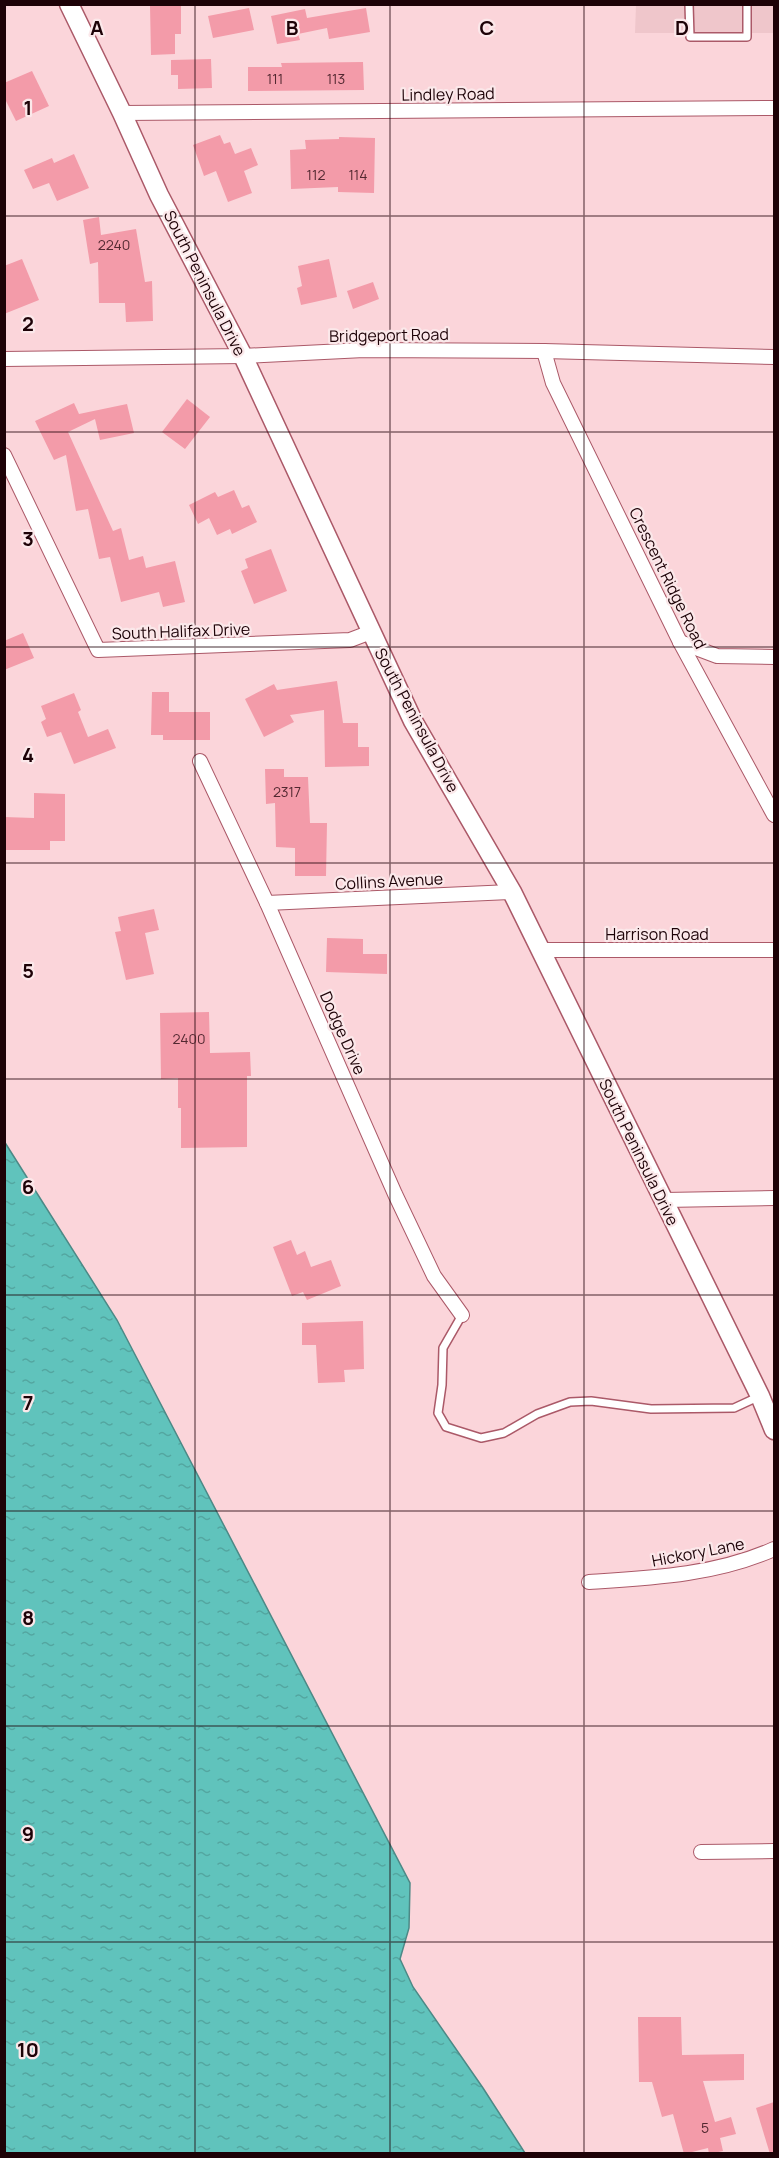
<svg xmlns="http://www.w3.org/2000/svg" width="779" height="2158" font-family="Manrope,sans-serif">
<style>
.built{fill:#efc6cb}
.water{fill:url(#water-ripples);stroke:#4c8986;stroke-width:1.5}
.building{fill:#f39ba9}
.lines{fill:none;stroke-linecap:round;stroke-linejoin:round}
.lane-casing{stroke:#ab5968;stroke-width:10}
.street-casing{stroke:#ab5968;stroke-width:16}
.secondary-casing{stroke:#ab5968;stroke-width:21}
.lane{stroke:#fff;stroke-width:7}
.street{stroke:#fff;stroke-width:14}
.secondary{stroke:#fff;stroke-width:18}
.grid{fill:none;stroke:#1d0207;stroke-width:1.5;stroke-opacity:0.55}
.labels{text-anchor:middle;stroke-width:4.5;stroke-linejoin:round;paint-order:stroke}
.number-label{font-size:14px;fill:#522830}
.street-label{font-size:16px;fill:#1d0207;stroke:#fbe8ea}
.grid-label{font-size:20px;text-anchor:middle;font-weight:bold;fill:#1d0207;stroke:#fbe8ea;stroke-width:4.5;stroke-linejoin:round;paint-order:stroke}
</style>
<defs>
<pattern id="water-ripples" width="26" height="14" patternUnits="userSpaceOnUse" patternTransform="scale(1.5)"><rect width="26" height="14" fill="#60c3bc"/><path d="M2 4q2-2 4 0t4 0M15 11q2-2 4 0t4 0" fill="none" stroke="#53a6a0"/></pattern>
</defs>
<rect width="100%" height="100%" fill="#fbd5da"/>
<polygon class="built" points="636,5 774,5 774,33 635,33"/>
<polygon class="water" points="4,1141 117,1320 410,1883 409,1928 400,1959 413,1987 483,2088 525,2153 5,2153"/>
<g class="building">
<polygon points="181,5 181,34 175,34 175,54 151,55 150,6"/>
<polygon points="249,8 254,30 213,38 208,16"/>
<polygon points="366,8 370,32 329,39 327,28 298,34 300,40 277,44 271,16 305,9 307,18"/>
<polygon points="211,59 212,88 178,89 178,75 171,75 171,60"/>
<polygon points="363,62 364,90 248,91 248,67 282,67 281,63"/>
<polygon points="32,71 49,106 16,121 4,97 4,83"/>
<polygon points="220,135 224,144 230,142 235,154 251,148 258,165 244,171 252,193 228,202 216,171 204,176 193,145"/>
<polygon points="339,137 375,138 374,193 338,192 338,187 291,189 290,150 306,149 305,140 339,139"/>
<polygon points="74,154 89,188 57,201 49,183 33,189 24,170 52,158 54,163"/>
<polygon points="99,217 101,235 136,229 145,282 152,281 153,321 126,322 125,303 99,303 98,262 90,264 83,220"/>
<polygon points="22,259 39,300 4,314 4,266"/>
<polygon points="329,259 337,297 301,305 297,288 302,286 298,266"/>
<polygon points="373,282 379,299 353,309 347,291"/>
<polygon points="187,399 210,417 185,449 162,432"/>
<polygon points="74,403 79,414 127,404 134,433 100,440 95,419 68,432 113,531 121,528 129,560 143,556 146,568 175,561 185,602 163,607 159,592 121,602 110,557 99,559 88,509 76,511 66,455 54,460 35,421"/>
<polygon points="234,490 242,508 249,505 257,522 232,534 230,529 217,535 209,518 198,524 189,505 215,492 218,497"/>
<polygon points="271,549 287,591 254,604 241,571 248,568 245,559"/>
<polygon points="23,633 34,658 4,670 4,641"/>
<polygon points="337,681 343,723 358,723 358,747 369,747 369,766 325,767 324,710 290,715 294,722 264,737 245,699 274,684 277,690"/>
<polygon points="152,692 169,692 169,712 210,712 210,740 163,740 163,735 151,735"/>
<polygon points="74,693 81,710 78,712 88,737 108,729 116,748 74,764 61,732 47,737 41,722 46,719 41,706"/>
<polygon points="265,769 284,769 284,777 308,777 310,823 327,823 326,876 295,876 295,848 276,847 275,803 266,804"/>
<polygon points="34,793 65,794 65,841 50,841 50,850 4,850 4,817 34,818"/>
<polygon points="154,909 159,930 145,933 154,974 126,980 115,932 121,931 118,917"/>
<polygon points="327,938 363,939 363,954 387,954 387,974 326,972"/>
<polygon points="209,1012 210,1053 250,1052 251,1076 247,1076 247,1147 181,1148 181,1108 178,1108 178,1078 161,1079 160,1013"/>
<polygon points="291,1240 297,1255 305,1251 311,1267 331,1260 341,1286 307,1300 303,1292 292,1296 273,1247"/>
<polygon points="363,1321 364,1369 344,1370 345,1382 318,1383 316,1345 302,1345 302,1323"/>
<polygon points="638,2017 681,2017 682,2055 744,2054 744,2080 703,2081 715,2122 731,2117 736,2134 720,2138 723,2151 709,2154 708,2148 684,2154 673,2114 662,2117 652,2082 639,2082"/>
<polygon points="774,2102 774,2154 770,2154 756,2108"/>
</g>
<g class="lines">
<defs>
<g id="lane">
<polyline points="689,4 690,37 747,37 747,4"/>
<polyline points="462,1315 443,1348 442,1385 438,1413 446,1427 481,1438 504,1433 537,1414 570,1402 591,1401 651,1409 734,1408 760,1396"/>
</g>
<g id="street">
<polyline points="122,113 774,108"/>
<polyline points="544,351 553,383 680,642 774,815"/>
<polyline points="4,359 243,356 364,350 544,351 774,357"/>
<polyline points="4,455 98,650 350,640 371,632"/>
<polyline points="680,642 717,656 774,657"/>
<polyline points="200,761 267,903 395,1194 434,1276 462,1315"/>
<polyline points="267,903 512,892"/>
<polyline points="540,950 774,950"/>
<polyline points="664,1200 774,1198"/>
<path d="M589,1582C652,1578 716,1575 774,1549"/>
<polyline points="701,1852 774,1851"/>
</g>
<polyline id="secondary" points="69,4 122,113 159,195 243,356 413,721 512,892 760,1396 774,1430"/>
</defs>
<use href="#lane" class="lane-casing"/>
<use href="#street" class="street-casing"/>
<use href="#secondary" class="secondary-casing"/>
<use href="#lane" class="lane"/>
<use href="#street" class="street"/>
<use href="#secondary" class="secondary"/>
</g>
<path class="grid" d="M195,4V2154M390,4V2154M584,4V2154M4,216H774M4,432H774M4,647H774M4,863H774M4,1079H774M4,1295H774M4,1511H774M4,1726H774M4,1942H774"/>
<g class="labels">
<g class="number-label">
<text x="275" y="84">111</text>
<text x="336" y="84">113</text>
<text x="316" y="180">112</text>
<text x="358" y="180">114</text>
<text x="114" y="250">2240</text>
<text x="287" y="797">2317</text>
<text x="189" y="1044">2400</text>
<text x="705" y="2133">5</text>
</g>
<g class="street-label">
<text transform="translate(448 94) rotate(-1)" y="6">Lindley Road</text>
<text transform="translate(205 283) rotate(63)" y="6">South Peninsula Drive</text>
<text transform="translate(389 335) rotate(-1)" y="6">Bridgeport Road</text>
<text transform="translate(668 578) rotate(64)" y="6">Crescent Ridge Road</text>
<text transform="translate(181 631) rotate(-2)" y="6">South Halifax Drive</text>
<text transform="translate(417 720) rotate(62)" y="6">South Peninsula Drive</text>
<text transform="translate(389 881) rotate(-3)" y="6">Collins Avenue</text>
<text x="657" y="940">Harrison Road</text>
<text transform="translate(343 1033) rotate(66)" y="6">Dodge Drive</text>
<text transform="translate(639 1152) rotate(64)" y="6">South Peninsula Drive</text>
<text transform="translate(698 1552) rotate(-11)" y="6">Hickory Lane</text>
</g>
</g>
<g class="grid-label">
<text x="97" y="35">A</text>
<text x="292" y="35">B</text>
<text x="487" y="35">C</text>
<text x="682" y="35">D</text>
<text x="28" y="115">1</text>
<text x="28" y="331">2</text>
<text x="28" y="546">3</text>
<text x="28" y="762">4</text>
<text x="28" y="978">5</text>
<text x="28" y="1194">6</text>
<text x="28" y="1410">7</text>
<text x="28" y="1625">8</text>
<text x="28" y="1841">9</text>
<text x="28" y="2057">10</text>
</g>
<rect width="779" height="2158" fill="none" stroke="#1d0207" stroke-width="12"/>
</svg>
